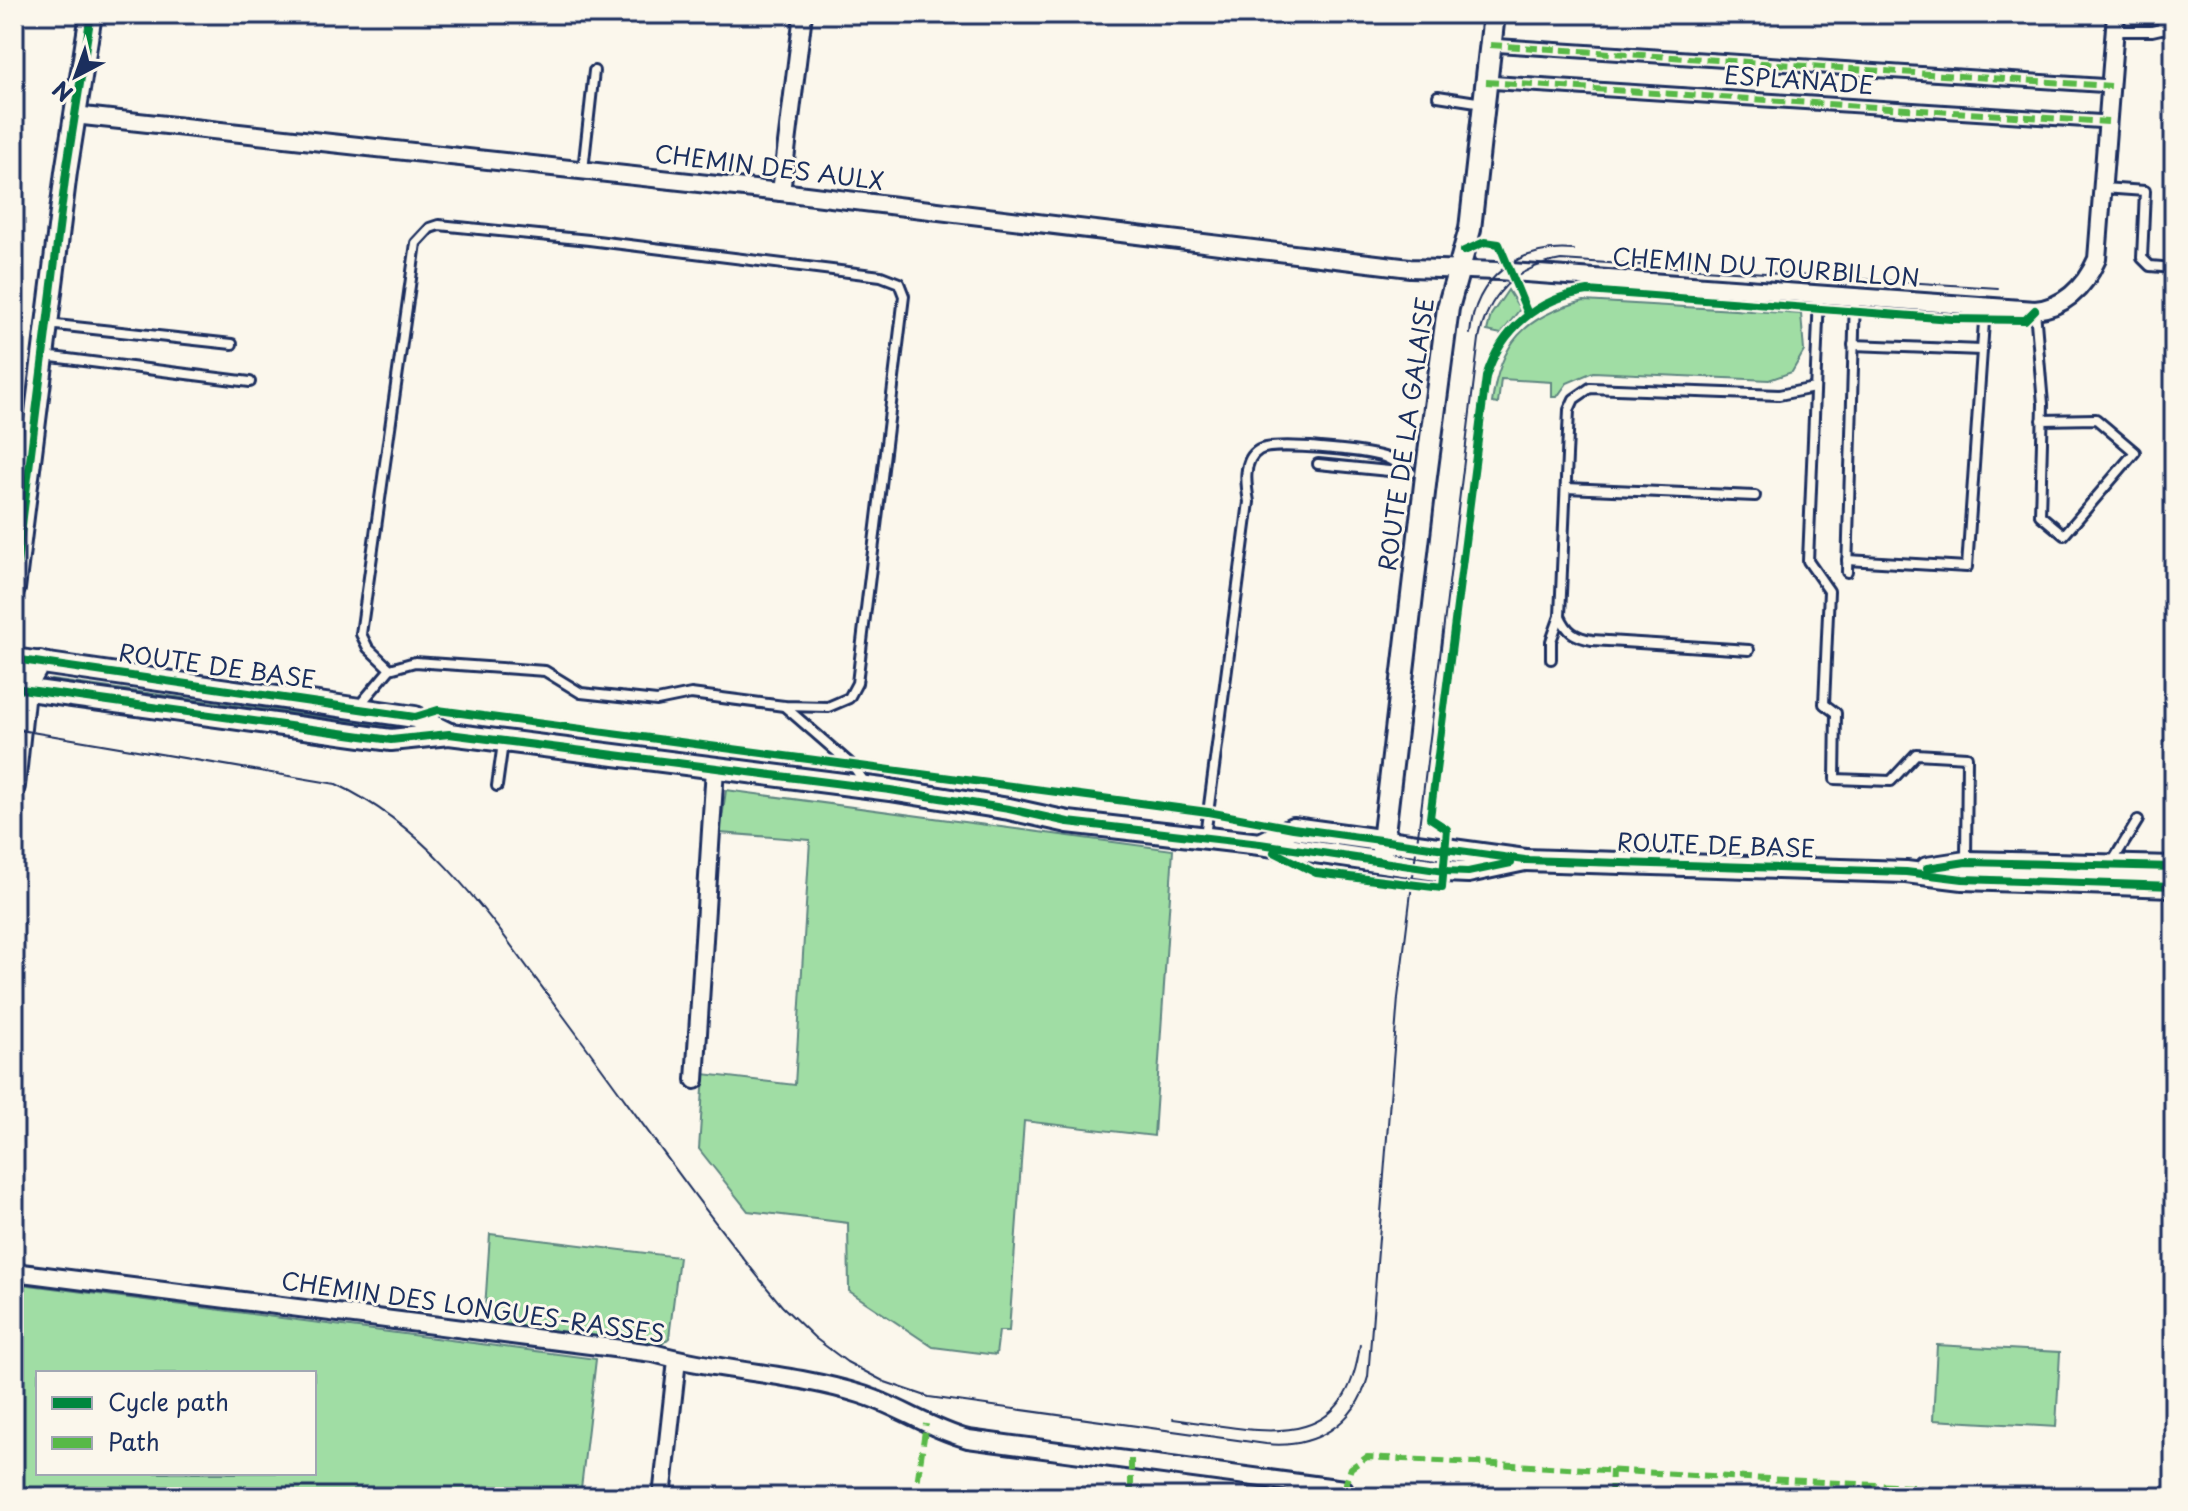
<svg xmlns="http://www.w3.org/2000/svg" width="2188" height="1511" font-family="'Playpen Sans',sans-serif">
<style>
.green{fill:#a0dda4;stroke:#5e8681;stroke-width:2;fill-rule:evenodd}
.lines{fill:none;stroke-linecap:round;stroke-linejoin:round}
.service-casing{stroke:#1b2f5e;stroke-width:14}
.pedestrian-casing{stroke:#1b2f5e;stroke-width:17}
.minor-casing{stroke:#1b2f5e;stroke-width:22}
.tertiary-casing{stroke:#1b2f5e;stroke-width:26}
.service{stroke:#fbf7ec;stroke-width:8}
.pedestrian{stroke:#fbf7ec;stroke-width:11}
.minor{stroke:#fbf7ec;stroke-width:16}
.tertiary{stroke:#fbf7ec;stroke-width:20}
.tram{stroke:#1b2f5e;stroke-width:2}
.quiet{stroke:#58b947;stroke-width:6;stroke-dasharray:12 6;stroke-linecap:butt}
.cycleway-casing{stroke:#fbf7ec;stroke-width:13}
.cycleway{stroke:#00873e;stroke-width:8}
.labels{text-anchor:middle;stroke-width:6;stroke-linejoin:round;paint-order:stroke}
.street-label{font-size:24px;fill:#1b2f5e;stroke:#fbf7ec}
</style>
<rect width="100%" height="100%" fill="#fbf7ec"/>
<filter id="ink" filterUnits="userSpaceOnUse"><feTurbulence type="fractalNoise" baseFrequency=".0125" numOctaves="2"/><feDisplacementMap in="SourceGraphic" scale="16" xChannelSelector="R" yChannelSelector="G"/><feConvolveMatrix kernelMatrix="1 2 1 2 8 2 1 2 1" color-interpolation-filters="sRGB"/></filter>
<g filter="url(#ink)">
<g class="green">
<polygon points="1508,290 1520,309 1501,334 1487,331 1491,315"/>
<path d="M1584,301L1801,314L1804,351L1792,372L1769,380L1593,372L1567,383L1557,397H1552V382L1501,379L1498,404L1492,403C1500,343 1524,316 1584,301Z"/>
<polygon points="51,680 398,727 418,728 417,734 46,684"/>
<polygon points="726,790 1173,850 1154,1136 1024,1121 1009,1331 999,1331 996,1355 933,1347 849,1291 848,1223 748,1211 699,1149 704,1074 795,1085 810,840 720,833"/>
<polygon points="490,1234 679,1257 669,1338 662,1344 484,1324"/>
<path d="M14,1283L596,1359L580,1497H14ZM38,1373H314V1473H38Z"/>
<polygon points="1937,1345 2060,1352 2056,1427 1933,1420"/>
</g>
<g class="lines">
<defs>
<g id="service">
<polyline points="2162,29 2163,14"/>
<polyline points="2115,31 2152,31 2174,26"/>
<polyline points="1438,96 1483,103"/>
<polyline points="583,170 594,71"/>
<polyline points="2103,188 2145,191 2142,258 2150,266 2174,268"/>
<polyline points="1819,296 1808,561 1829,591 1824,704 1836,713 1835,779 1891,781 1916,754 1967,757 1966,860"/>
<polyline points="2035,310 2043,404 2040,515 2064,535 2135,452 2096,419 2042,420"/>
<polyline points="47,324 232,344"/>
<polyline points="1853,345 1981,350"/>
<polyline points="44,356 250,382"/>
<polyline points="1318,464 1409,473"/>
<polyline points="1566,488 1755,496"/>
<polyline points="1847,560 1967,567 1985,307"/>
<polyline points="1847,572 1855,298"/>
<path d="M1749,650L1592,640C1575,637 1567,632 1560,616L1569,410L1574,399L1590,388L1779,395L1814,388"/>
<polyline points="1551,659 1551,641 1560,616"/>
<polyline points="784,706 853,766 866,784"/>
<polyline points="358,707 390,669 415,662 545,671 581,693 657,701 691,694 784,706 828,707 849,698 857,683 904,296 899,283 881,276 589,240 439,225 430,228 416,243 361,634 368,648 390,669"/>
<polyline points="497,786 503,743"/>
<path d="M1205,836L1249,502C1246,485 1242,460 1259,450C1274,441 1366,451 1384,457C1393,460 1403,468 1411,473"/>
<polyline points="2111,864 2138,820"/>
</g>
<g id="pedestrian">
<polyline points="1490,45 2111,86"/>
<polyline points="1486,82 2108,122"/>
</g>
<g id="minor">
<path d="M74,115L781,192L1410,268L1498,271L2035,310C2066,307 2085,286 2097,259L2116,14"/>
<polyline points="781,192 803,14"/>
<polyline points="695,1080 715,768"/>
<path d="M14,1272L653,1353C721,1372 793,1373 860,1394C897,1405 930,1429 968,1439L1344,1489V1497"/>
<polyline points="662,1497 677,1360"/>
</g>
<g id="tertiary">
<polyline points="14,589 66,172 91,14"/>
<polyline points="14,659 415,717 449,734"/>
<polyline points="14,688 391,740 449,734 890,790 1009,809 1068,822 1260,844 1444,871 1468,872 1525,860"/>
<polyline points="14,786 24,690 40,662"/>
<polyline points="1260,844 1293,828 1525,860 1906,872 1963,879 2174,886"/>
<polyline points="1382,850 1426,476 1448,308 1470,229 1494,14"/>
<polyline points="1927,868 1966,862 2174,867"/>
</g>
</defs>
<use href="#service" class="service-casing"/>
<use href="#pedestrian" class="pedestrian-casing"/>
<use href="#minor" class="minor-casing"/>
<use href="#tertiary" class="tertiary-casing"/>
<use href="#service" class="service"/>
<use href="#pedestrian" class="pedestrian"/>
<use href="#minor" class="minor"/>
<use href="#tertiary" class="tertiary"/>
<g class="tram">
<path d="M1470,334C1475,278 1518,245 1574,250"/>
<path d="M14,729L336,784C435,830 495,925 559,1010C633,1109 703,1212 782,1306L815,1338L847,1362L885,1382L929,1397L1266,1444C1314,1449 1355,1425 1368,1377L1398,998L1479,339C1488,294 1516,267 1561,260L1998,288"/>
<path d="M1173,1419C1258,1430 1346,1459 1360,1344"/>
</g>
<g class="quiet">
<polyline points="1490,45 2111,86"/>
<polyline points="1486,82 2108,122"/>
<polyline points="1131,1459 1131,1497"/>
<polyline points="1344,1489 1351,1468 1367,1457 1912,1487 1975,1497"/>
<polyline points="915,1497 926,1424"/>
<polyline points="1611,1497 1612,1469"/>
</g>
<defs>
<g id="cycleway">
<polyline points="1464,251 1485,242 1499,244 1528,314"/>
<polyline points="14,589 66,172 91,14"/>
<polyline points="14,659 415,717 438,710 1208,812 1293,828 1525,860 1906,872 1963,879 2174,886"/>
<polyline points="14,688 391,740 449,734 890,790 1009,809 1068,822 1260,844 1444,871 1468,872 1511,863"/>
<path d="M1274,852L1316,873L1442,888L1447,829L1430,818L1486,377C1501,329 1538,298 1588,291L1951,319L2025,320L2035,310"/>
<polyline points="1927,868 1966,862 2174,867"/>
</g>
</defs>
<use href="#cycleway" class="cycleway-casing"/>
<use href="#cycleway" class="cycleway"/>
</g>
</g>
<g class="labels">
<g class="street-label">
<text transform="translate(1799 81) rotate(4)" y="8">ESPLANADE</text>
<text transform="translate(769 168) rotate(7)" y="8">CHEMIN DES AULX</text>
<text transform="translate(1766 268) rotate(4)" y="8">CHEMIN DU TOURBILLON</text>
<text transform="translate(1407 434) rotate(-82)" y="8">ROUTE DE LA GALAISE</text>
<text transform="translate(217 667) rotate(8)" y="8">ROUTE DE BASE</text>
<text transform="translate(1716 846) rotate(2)" y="8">ROUTE DE BASE</text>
<text transform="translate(473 1308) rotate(8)" y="8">CHEMIN DES LONGUES-RASSES</text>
</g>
</g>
<rect width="2188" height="1511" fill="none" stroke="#fbf7ec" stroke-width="48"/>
<rect x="24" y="24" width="2140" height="1463" fill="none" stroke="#1b2f5e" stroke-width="3" filter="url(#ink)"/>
<rect x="36" y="1371" width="280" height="104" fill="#fbf7ec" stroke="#a1a7b3" stroke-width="2"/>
<rect x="52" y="1397" width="40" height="12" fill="#00873e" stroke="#a1a7b3" stroke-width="2"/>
<text x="108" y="1411" font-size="24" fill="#1b2f5e">Cycle path</text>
<rect x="52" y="1437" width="40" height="12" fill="#58b947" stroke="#a1a7b3" stroke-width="2"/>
<text x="108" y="1451" font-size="24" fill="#1b2f5e">Path</text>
<g transform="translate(76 76) rotate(221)" stroke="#fbf7ec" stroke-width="6" paint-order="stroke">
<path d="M0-6L14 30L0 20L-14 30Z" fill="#1b2f5e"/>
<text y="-12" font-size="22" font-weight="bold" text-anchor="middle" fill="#1b2f5e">N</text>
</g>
</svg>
